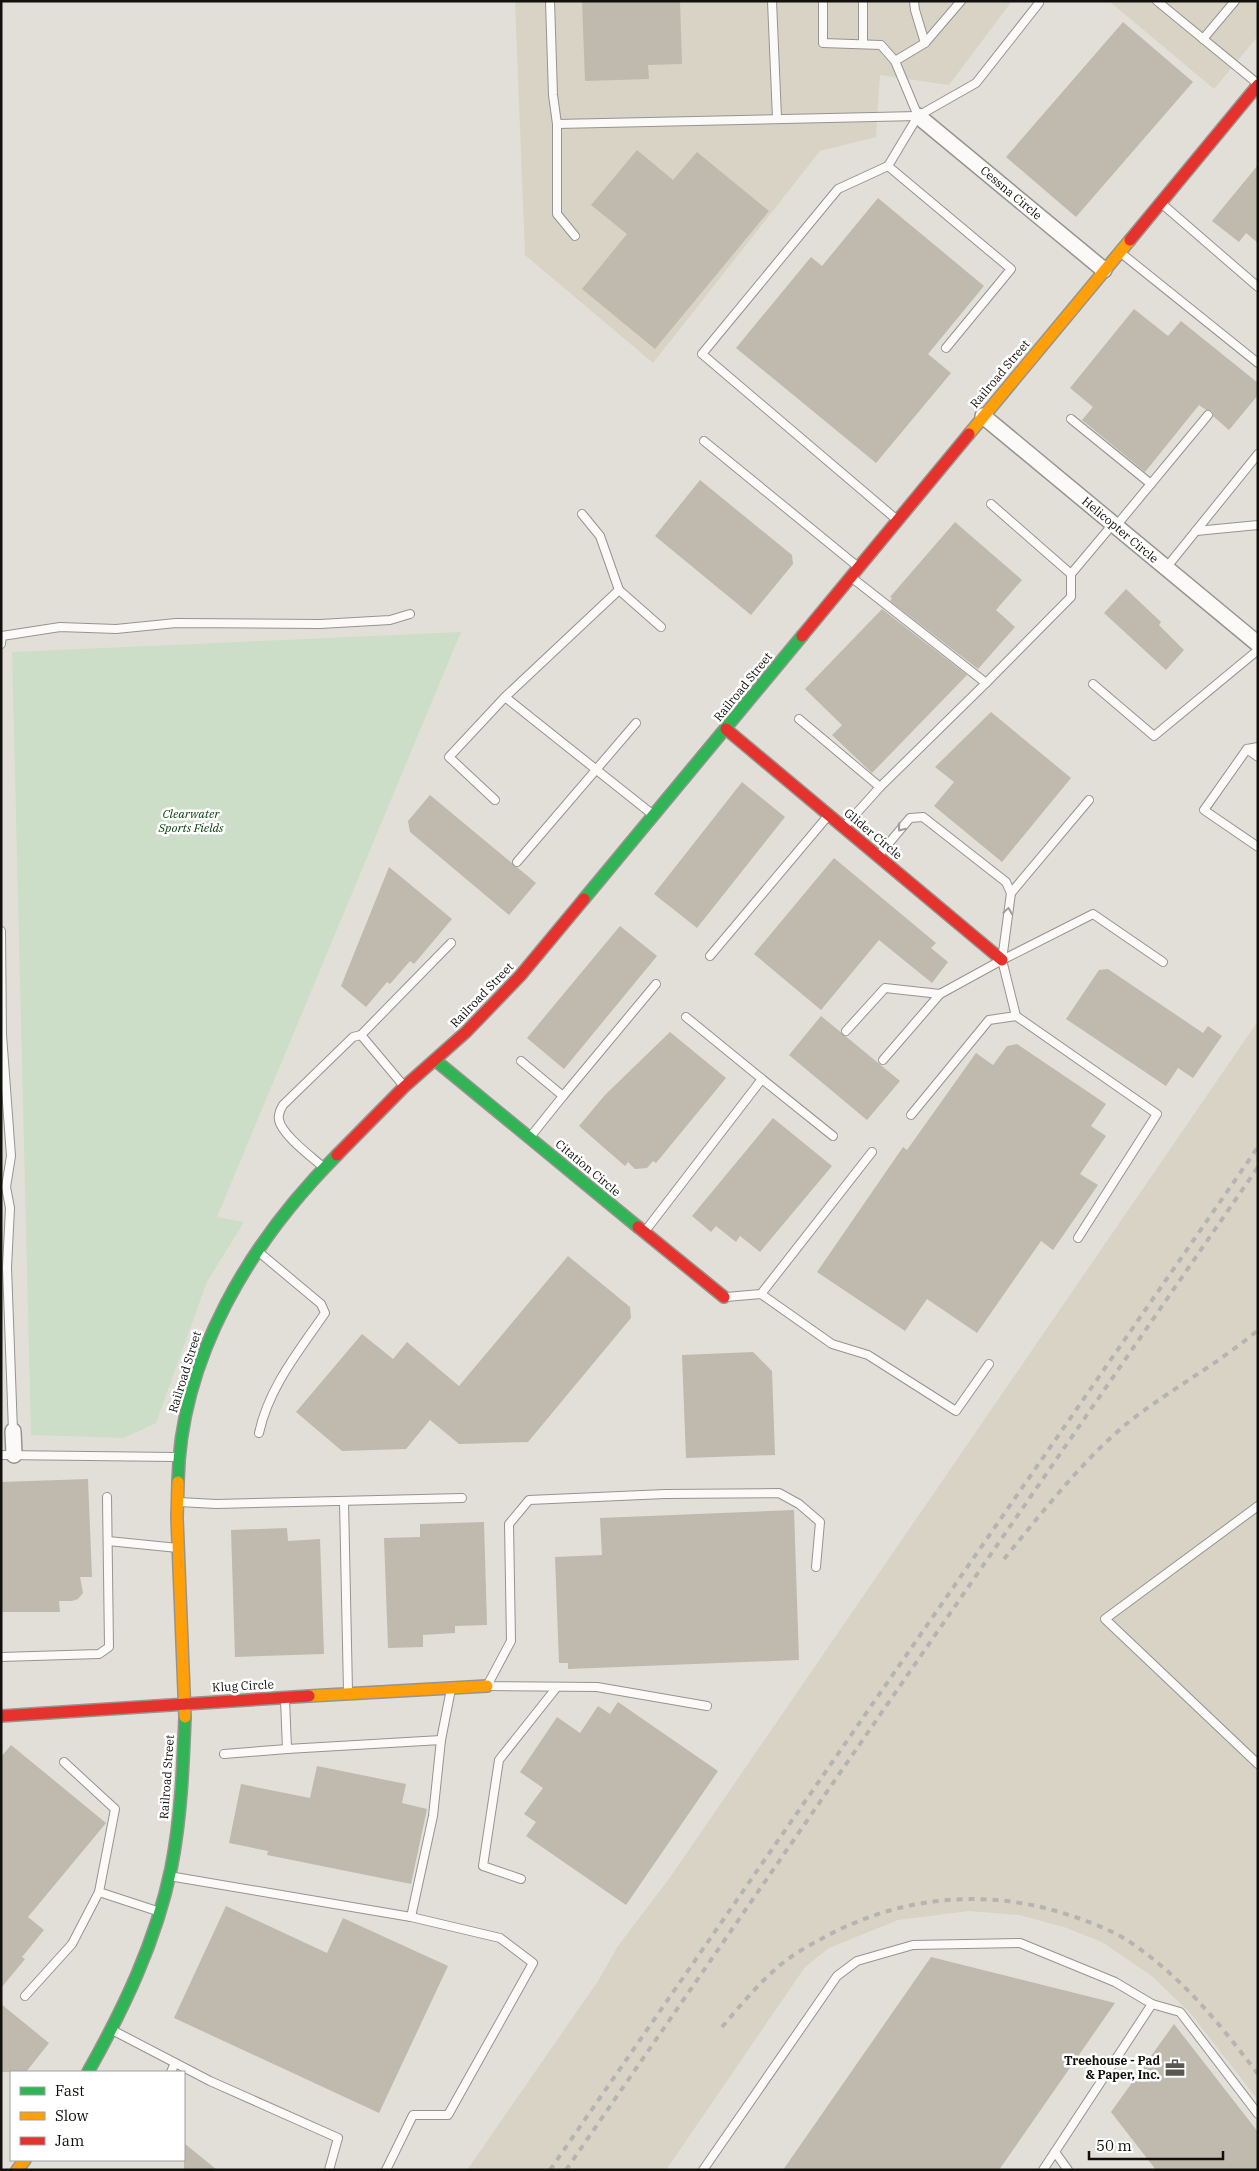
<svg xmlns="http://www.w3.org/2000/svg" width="1259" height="2171" font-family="'IBM Plex Serif',serif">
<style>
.built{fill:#d9d3c6}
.green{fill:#cddec8}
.building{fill:#bfbaad}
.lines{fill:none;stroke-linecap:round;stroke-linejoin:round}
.lane-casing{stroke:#96948f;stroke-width:10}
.street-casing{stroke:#96948f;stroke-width:18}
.fast-casing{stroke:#96948f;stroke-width:14}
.slow-casing{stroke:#96948f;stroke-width:14}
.jam-casing{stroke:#96948f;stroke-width:14}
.lane{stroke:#fbfaf9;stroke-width:8}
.street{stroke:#fbfaf9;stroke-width:15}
.fast{stroke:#30b455;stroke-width:11}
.slow{stroke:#ff9f0a;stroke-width:11}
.jam{stroke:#e5322d;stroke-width:11}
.rail{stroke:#b5b4b3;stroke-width:4;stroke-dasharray:6 6;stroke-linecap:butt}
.oneway{stroke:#9d9c9a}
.labels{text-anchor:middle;stroke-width:5;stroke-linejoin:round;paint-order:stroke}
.street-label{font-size:12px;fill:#11100c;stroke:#fff}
.park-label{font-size:12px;font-style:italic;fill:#003c06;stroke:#fff}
.poi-label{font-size:12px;font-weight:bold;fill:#11100c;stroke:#fff;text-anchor:end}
</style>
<rect width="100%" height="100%" fill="#e2dfd8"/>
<g class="built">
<polygon points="515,1 1012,1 949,85 880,75 876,137 820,151 653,363 525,255"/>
<polygon points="1109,1 1258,1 1258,36 1214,89"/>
<polygon points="1258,1021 1258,2100 1191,2014 1153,1977 1102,1942 1064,1927 1019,1915 969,1911 898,1920 829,1948 805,1967 666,2170 467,2170 598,1981 618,1946 671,1876"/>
</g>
<polygon class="green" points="461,632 217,1217 244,1222 207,1282 156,1423 124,1438 31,1435 12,652"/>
<g class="building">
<polygon points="582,1 680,1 682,64 648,65 649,79 585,81"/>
<polygon points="1123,22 1193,82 1076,217 1006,157"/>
<polygon points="637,150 673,180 697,152 769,211 655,349 582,289 627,234 591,205"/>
<polygon points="1258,165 1258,243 1246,233 1239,242 1212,221"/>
<polygon points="878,198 984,286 928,354 951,373 876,463 736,348 811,257 822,266"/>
<polygon points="1134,309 1168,336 1181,321 1258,383 1258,395 1229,430 1213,416 1212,411 1206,410 1199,405 1145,472 1082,420 1093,407 1070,388"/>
<polygon points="700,480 792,555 793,564 751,615 655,536"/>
<polygon points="955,522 1022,580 996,610 1015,627 978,669 890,601 892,598 890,597"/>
<polygon points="1126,589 1161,622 1159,625 1184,650 1166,670 1104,613"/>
<polygon points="882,609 967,675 872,773 832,735 842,725 805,689"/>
<polygon points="991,712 1071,778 1002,862 934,806 954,782 935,767"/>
<polygon points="742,782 785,817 697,928 654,894"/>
<polygon points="430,795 536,883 509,915 410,832 408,821"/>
<polygon points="834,858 936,943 931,948 948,962 932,983 879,940 821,1010 754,954"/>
<polygon points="389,867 452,919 414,964 410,961 390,984 387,982 366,1007 341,986"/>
<polygon points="620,926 657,956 564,1069 527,1038"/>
<polygon points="1108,969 1203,1033 1208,1026 1222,1036 1193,1078 1178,1068 1166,1086 1066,1019 1099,970"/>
<polygon points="821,1016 900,1081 867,1120 789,1055"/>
<polygon points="670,1032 726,1078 656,1163 653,1161 647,1168 635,1169 628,1162 625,1166 579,1126 605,1095"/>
<polygon points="1017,1044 1106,1104 1091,1126 1106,1136 1080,1174 1098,1185 1053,1250 1041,1241 977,1333 927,1299 905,1331 817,1272 903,1147 907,1150 976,1053 993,1065 1007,1046"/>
<polygon points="773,1118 832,1166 760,1252 740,1236 736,1242 716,1226 711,1232 692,1216"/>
<polygon points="568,1256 630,1307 631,1318 528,1442 459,1444 430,1420 406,1449 342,1451 296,1412 362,1334 393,1359 407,1342 459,1386"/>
<polygon points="753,1352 772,1371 775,1455 686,1458 682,1355"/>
<polygon points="88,1479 92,1577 80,1577 83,1593 78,1599 72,1601 59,1601 60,1612 1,1612 1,1482"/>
<polygon points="794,1510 799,1660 568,1669 568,1663 559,1663 555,1557 602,1555 600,1518"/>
<polygon points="484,1522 487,1625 455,1626 455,1633 423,1635 423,1647 388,1648 384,1538 420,1537 420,1524"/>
<polygon points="287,1528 288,1541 320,1539 324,1654 235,1657 231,1530"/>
<polygon points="618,1702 718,1771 626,1905 526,1836 536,1822 524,1814 543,1788 520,1772 557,1717 580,1733 598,1706 610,1714"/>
<polygon points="11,1745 106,1823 28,1917 44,1930 22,1957 25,1959 1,1988 1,1757"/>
<polygon points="317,1766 406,1784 402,1803 427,1809 411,1884 267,1855 268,1851 229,1843 241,1784 310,1798"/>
<polygon points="226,1906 327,1953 343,1918 448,1966 379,2113 174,2018"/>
<polygon points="931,1957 1115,2003 999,2170 783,2170"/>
<polygon points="1,2004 49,2043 26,2072 1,2072"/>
<polygon points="1174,2024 1258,2132 1258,2170 1156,2170 1111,2112"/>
<polygon points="184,2143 217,2170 184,2170"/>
</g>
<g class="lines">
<defs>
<g id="lane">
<polyline points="550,1 553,95 557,124 918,116"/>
<polyline points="772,1 777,118"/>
<polyline points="823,1 823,43 881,45 895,61 918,116"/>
<polyline points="914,1 915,10 925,43"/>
<polyline points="1157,1 1258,84"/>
<polyline points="1203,39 1235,1"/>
<polyline points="863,44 863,1"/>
<polyline points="895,61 925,43 961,1"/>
<polyline points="557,124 557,214 575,236"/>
<polyline points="888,166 1011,269 946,348"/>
<polyline points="1161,203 1258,287"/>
<polyline points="1121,253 1258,363"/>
<polyline points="1071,419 1151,484"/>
<polyline points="704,441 857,566"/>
<polyline points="991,504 1071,574 1113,524"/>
<polyline points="582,514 600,536 619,590"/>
<polyline points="896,519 702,354 838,189 888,166 918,116 976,83 1039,3"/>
<polyline points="1116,526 1208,415"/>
<polyline points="1196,531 1258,525"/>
<polyline points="1166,568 1258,454"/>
<polyline points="851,577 986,683 1071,597 1071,574"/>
<polyline points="1,644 2,636 60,627 116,629 176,623 320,624 390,620 410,614"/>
<polyline points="1093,684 1154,736 1258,650"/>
<polyline points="505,697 652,814"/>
<polyline points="799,719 880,787"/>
<polyline points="1258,747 1247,749 1204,810 1258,847"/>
<polyline points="1247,749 1258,757"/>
<polyline points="495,800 449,757 505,697 619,590 661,627"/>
<polyline points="845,826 880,787 986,683"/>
<polyline points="879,855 910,818 923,817 1006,882 1011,893 1002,960 1016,1016 1157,1114 1078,1238"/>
<polyline points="517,862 636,723"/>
<polyline points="1011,893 1089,800"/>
<polyline points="1,931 2,1035 11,1156 6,1187 10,1208 7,1267 13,1431"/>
<polyline points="710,956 827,817"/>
<polyline points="686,1017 762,1079"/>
<polyline points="846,1031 885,988 940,994 1002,960 1093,914 1163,962"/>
<polyline points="883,1060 940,994"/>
<polyline points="521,1061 563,1096 531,1136"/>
<polyline points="403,1085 361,1035 451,943"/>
<polyline points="563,1096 656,984"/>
<polyline points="911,1115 989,1020 1016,1016"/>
<path d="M323,1167C312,1157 282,1135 279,1120C278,1115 280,1110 283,1105L353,1037L361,1035"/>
<polyline points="646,1230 762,1079 833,1136"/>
<polyline points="761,1294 872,1152"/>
<polyline points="726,1297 761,1294 832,1344 868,1355 956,1411 989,1364"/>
<path d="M259,1433C269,1387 299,1351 325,1313L321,1304L260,1253"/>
<polyline points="1,1455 176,1457"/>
<polyline points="344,1501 348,1691"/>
<polyline points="179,1502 216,1504 462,1498"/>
<polyline points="1258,1506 1105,1619 1258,1764"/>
<polyline points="108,1541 178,1548"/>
<polyline points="1,1657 99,1654 109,1647 107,1497"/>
<polyline points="285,1699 287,1749 441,1740 451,1689"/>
<polyline points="707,1706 597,1687 487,1686 511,1641 509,1524 529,1500 665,1494 779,1493 799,1504 820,1522 816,1567"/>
<polyline points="224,1754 287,1749"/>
<polyline points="64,1762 115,1809 99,1892 157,1911"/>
<polyline points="169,1876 411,1917 433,1816 441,1740"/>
<polyline points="521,1879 483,1866 499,1760 557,1687"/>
<polyline points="25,1996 72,1944 99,1892"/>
<polyline points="1152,2004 1180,2012 1258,2114"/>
<polyline points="114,2031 210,2081 338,2138 329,2170"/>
<polyline points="171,2072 175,2063"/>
<polyline points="1055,2152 1068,2170"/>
<polyline points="386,2170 413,2115 448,2115 533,1963 500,1938 411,1917"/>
<polyline points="703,2170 837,1976 857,1961 913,1945 1020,1943 1115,1982 1152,2004 1043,2170"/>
</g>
<g id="street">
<polyline points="918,116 1104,270"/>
<polyline points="983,416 1258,644"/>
<polyline points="13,1431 14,1455"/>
</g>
<g id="fast">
<polyline points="584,899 802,636"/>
<polyline points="435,1060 638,1227"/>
<path d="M178,1482C180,1357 251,1241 337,1155"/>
<path d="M88,2072C124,2008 156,1941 171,1869C181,1819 183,1768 185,1717"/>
</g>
<g id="slow">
<polyline points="969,434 1130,240"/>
<polyline points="178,1482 177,1518 185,1717"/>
<polyline points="309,1696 487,1686"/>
<polyline points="17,2170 25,2160"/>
</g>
<g id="jam">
<polyline points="1130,240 1258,85"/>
<polyline points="802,636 969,434"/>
<polyline points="726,729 1002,960"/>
<polyline points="337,1155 404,1087 466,1032 520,976 584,899"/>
<polyline points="638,1227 724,1297"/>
<polyline points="1,1716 309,1696"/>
</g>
</defs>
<use href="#lane" class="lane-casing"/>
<use href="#street" class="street-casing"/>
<use href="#fast" class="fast-casing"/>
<use href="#slow" class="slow-casing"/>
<use href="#jam" class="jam-casing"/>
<use href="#lane" class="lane"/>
<use href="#street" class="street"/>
<use href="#fast" class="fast"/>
<use href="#slow" class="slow"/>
<use href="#jam" class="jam"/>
<g class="rail">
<path d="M1004,1559C1041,1514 1085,1457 1130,1421C1171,1389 1218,1364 1258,1330"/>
<path d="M722,2027C740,2006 758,1984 779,1966C792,1955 808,1946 823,1938C901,1895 990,1887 1075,1917C1093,1923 1113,1931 1130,1942C1184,1979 1218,2022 1258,2074"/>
<polyline points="550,2170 1258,1147"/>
<polyline points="566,2170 1258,1167"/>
</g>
</g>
<defs><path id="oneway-chevron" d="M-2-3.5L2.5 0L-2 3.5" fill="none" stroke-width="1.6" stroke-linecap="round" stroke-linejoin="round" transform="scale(1.25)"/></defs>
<g class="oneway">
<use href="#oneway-chevron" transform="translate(901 828) rotate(129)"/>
<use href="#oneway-chevron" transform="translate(1008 911) rotate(-82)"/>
</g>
<defs>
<symbol id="office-bare" viewBox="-9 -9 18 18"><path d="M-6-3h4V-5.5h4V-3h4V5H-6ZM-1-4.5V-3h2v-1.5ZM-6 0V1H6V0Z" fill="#5a5853" stroke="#fff" stroke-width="2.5" paint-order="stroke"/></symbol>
</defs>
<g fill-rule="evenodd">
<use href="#office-bare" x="1161" y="2054" width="28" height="28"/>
</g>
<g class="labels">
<g class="street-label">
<text transform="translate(1011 193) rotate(40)" y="4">Cessna Circle</text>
<text transform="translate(1000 374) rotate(-50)" y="4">Railroad Street</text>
<text transform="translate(1120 530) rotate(40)" y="4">Helicopter Circle</text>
<text transform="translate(743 687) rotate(-51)" y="4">Railroad Street</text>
<text transform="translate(873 834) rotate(40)" y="4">Glider Circle</text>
<text transform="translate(482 995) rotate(-46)" y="4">Railroad Street</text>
<text transform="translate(588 1168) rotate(40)" y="4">Citation Circle</text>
<text transform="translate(185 1372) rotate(-73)" y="4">Railroad Street</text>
<text transform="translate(243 1686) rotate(-3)" y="4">Klug Circle</text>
<text transform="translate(167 1777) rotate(-86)" y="4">Railroad Street</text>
</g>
<g class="park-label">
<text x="191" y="818">Clearwater<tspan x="191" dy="14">Sports Fields</tspan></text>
</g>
<g class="poi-label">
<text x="1160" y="2065">Treehouse - Pad<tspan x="1160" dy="14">&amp; Paper, Inc.</tspan></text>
</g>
</g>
<rect width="1259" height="2171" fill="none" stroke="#11100c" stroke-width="5"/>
<rect x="10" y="2071" width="175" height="90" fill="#ffffff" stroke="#a09f9e"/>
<rect x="20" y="2087" width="25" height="8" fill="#30b455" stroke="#a09f9e"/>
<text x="55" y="2096" font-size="15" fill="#11100c">Fast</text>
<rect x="20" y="2112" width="25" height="8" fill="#ff9f0a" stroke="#a09f9e"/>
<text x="55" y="2121" font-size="15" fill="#11100c">Slow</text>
<rect x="20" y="2137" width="25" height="8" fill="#e5322d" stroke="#a09f9e"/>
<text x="55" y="2146" font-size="15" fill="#11100c">Jam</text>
<path d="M1089 2151v8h134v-8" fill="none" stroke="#11100c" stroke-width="2.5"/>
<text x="1096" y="2151" font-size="15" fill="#11100c" stroke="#ffffff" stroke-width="4" paint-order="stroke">50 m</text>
</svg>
